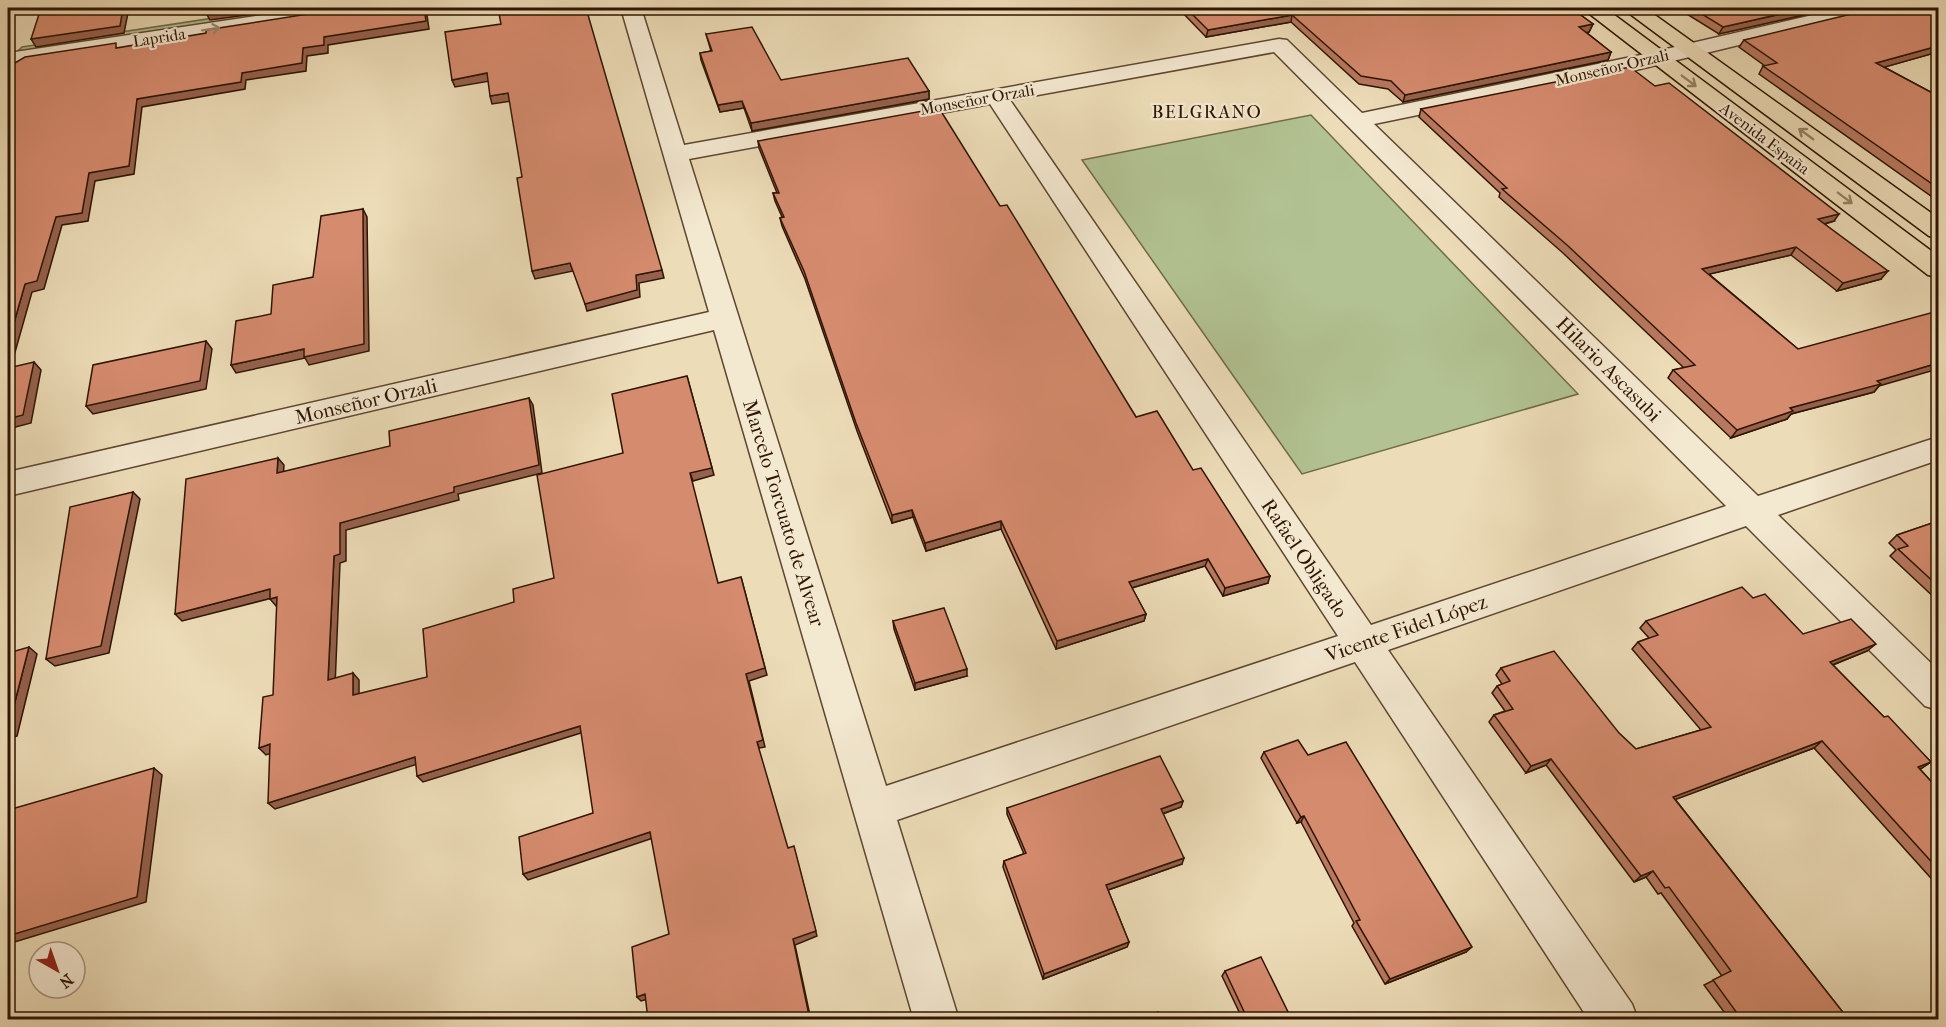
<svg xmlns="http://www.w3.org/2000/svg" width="1946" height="1027" font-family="'IM FELL French Canon',serif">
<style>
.green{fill:#b2c292;stroke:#706b4a;stroke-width:1.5}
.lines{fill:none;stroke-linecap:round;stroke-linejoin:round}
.minor-casing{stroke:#5e462f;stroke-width:3}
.major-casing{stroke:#2f1402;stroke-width:3}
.minor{fill:#f3e8d0;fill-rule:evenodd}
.major{fill:#ecdcb7;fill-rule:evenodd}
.wall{fill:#b7785f;stroke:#2f1402;stroke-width:1.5}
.shaded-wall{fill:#95614d;stroke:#2f1402;stroke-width:1.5}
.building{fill:#d58b6e;stroke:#2f1402;stroke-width:1.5}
.oneway{stroke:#9b8973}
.oneway2{stroke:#978266}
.labels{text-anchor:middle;stroke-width:4.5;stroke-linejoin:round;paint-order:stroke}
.far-street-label{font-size:16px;fill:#2f1402;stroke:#f3e8d0}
.far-neighbourhood-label{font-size:18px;letter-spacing:1.5px;fill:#2f1402;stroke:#f3e8d0}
.street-label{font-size:20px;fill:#2f1402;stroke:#f3e8d0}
</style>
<rect width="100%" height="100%" fill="#ecdcb7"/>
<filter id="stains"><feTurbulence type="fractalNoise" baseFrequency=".00333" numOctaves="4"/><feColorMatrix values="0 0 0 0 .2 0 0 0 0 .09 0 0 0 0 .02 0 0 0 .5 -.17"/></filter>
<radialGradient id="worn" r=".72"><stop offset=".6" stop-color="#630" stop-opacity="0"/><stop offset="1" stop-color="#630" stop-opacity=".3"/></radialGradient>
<g class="green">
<polygon points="280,8 310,8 19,53 18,51 22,47"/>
<polygon points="1311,115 1578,394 1302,474 1082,160"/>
</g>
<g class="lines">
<defs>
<g id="minor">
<polygon points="309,8 356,8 353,12 346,14 8,66 8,53"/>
<path d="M621,8H641L684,145L1279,39L1287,40L1362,113L1636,56L1843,8H1877L1874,12L1636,70L1374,124L1758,496L1938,437V460L1778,515L1938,670V710L1925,706L1746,526L1388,650L1632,1004L1638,1020H1589L1355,662L897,820L959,1020H914L714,330L8,496V472L709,312ZM1274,52L1726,506L1371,625L1010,100ZM990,104L1338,636L886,786L689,159Z"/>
</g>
<g id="major">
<polygon points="1582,8 1605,8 1938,256 1938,277 1928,275"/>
<polygon points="1622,8 1645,8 1938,218 1938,238 1929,236"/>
</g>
</defs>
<use href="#minor" class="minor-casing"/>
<use href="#major" class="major-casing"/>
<use href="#minor" class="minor"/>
<use href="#major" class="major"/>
</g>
<g class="wall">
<polygon points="1178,8 1571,8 1593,24 1589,32 1586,32 1611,52 1608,60 1403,102 1388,89 1359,84 1291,22 1206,37"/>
<polygon points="1677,8 1835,8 1719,34"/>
<polygon points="1938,8 1938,52 1884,67 1938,96 1938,201 1759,74 1763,66 1765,66 1739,47 1744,40"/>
<polygon points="706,34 781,80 929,91 929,99 752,131 744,108 720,112 701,60 700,53 711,51"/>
<polygon points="1421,109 1834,221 1825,224 1881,279 1837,291 1791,255 1709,274 1798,349 1879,386 1874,392 1791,414 1787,419 1731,438 1668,378 1673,370 1684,368 1563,253 1499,197 1500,193 1419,117"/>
<polygon points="758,141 1000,206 1136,417 1193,470 1268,583 1223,596 1205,566 1132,588 1146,614 1144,621 1056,649 1001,529 926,551 913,517 892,523 857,431 805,279 782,226 780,218 782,217 775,201 773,193 777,193 759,148"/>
<polygon points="1938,521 1938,601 1890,556 1896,550 1889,543 1897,535"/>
<polygon points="1753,598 1803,634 1867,651 1833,665 1884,717 1931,762 1920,769 1938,789 1938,886 1814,748 1675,799 1849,1020 1730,1020 1704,985 1722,976 1661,893 1658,894 1646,877 1634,882 1546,765 1526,773 1489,722 1494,715 1505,711 1492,693 1497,686 1502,684 1496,675 1501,668 1619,733 1636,749 1701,730 1632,649 1638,642 1649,638 1640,628 1646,621"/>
<polygon points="893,621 967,676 915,690 894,629"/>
<polygon points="1264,752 1308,755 1466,952 1385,984 1352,926 1354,923 1301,822 1297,823 1261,758"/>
<polygon points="1183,801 1181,807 1163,814 1182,864 1108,890 1129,942 1127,947 1043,979 1003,867 1004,861 1024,854 1007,814 1007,808"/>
<polygon points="1225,971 1292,1020 1243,1020 1222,976"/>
</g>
<g class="shaded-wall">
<polygon points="123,8 129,8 124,33 36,47 31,39"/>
<polygon points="243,8 297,8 210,20 206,13"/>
<polygon points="424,8 426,8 429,29 328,45 328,53 307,56 306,71 246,80 245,89 142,107 134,174 95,181 88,221 62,225 44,289 32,292 8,377 8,344 25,284 56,217 89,173 137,99 242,73 303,48 324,37"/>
<polygon points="1807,8 1835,8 1719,34 1723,27"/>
<polygon points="1292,15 1291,22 1206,37 1208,30"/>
<polygon points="1593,24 1589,32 1576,35 1579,27"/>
<polygon points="1938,46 1938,52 1871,71 1876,63"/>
<polygon points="1611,52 1608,60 1403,102 1405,95"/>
<polygon points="487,73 490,81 455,87 452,80"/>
<polygon points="929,91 929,99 752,131 751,123"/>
<polygon points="508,93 511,101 492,104 490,96"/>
<polygon points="742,101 744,108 720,112 718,105"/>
<polygon points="363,209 367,217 369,351 309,365 305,358 236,373 231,365 304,349"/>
<polygon points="1839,214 1834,221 1813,227 1818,219"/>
<polygon points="1796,247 1791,255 1697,277 1702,269"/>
<polygon points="570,263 573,271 535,279 532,271"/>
<polygon points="662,270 664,278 639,283 640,297 587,311 585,304 636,275"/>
<polygon points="1888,271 1881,279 1837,291 1843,283"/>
<polygon points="206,341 212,349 206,389 93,414 86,406"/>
<polygon points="34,362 41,370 31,423 8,429 8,419"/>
<polygon points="1938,363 1938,369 1879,386 1874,392 1791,414 1787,419 1731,438 1737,430 1790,408 1877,381"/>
<polygon points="687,376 714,475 693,481 690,473"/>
<polygon points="529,398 533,405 542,473 458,494 459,500 346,530 346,561 340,563 335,687 328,680 334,556 340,523 454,487"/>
<polygon points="278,458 284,465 283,480 277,473"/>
<polygon points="133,492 140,499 109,653 55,666 46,659"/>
<polygon points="912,510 913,517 892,523 892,515"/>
<polygon points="1001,521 1001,529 926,551 925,543"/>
<polygon points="1208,559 1205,566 1128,589 1129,582"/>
<polygon points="1270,576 1268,583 1223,596 1225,588"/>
<polygon points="741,577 767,675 749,681 765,747 759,748 757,742 746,674"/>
<polygon points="270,589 276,597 182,621 175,614"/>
<polygon points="277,597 284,604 276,606 270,599"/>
<polygon points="1146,614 1144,621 1056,649 1057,641"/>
<polygon points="1876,644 1867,651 1822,669 1830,662"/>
<polygon points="29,647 37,654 17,736 8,738 8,729"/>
<polygon points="967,669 967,676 915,690 915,683"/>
<polygon points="353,673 359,680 359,702 353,695"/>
<polygon points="580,726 584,732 423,782 417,776"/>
<polygon points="1822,741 1814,748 1666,803 1673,797"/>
<polygon points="270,744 277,751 266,755 259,748"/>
<polygon points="415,757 421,763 275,809 268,803"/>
<polygon points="1551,759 1546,765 1526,773 1531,766"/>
<polygon points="1931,762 1922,768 1908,773 1918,767"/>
<polygon points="154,768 162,775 146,902 8,944 8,936"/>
<polygon points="1183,801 1181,807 1159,815 1161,809"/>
<polygon points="1304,816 1301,822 1297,823 1301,817"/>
<polygon points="650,832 653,838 528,880 523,874"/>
<polygon points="795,852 817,936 795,945 811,1020 810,1020 793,939"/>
<polygon points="1184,858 1182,864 1105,891 1106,885"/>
<polygon points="1653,871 1646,877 1634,882 1641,876"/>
<polygon points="1129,942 1127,947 1043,979 1044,974"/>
<polygon points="1472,947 1466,952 1385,984 1390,979"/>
<polygon points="645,994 648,999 641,1001 637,997"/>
</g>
<g class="building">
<polygon points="41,8 123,8 120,26 31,39"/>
<polygon points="206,8 243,8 206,13"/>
<polygon points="346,8 424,8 426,21 324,37 324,45 303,48 302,63 242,73 241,82 137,99 129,166 89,173 82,213 56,217 37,281 25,284 8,344 8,67 25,57 116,43 116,48 206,33 206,30"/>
<polygon points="498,8 586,8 662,270 636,275 637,290 585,304 570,263 532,271 517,178 522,177 508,93 490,96 487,73 452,80 445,32 501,24"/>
<polygon points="1186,8 1571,8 1593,24 1579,27 1611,52 1405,95 1391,81 1361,76 1292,15 1208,30"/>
<polygon points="1692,8 1807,8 1723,27"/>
<polygon points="1876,8 1938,8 1938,46 1876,63 1938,96 1938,188 1763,66 1777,63 1744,40"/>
<polygon points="752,27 781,80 908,58 929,91 751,123 742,101 718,105 700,53 712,51 706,34"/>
<polygon points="1630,67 1655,86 1669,83 1839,214 1818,219 1888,271 1843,283 1796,247 1702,269 1798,349 1934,312 1938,315 1938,363 1877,381 1881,384 1790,408 1793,411 1737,430 1673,370 1695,365 1567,245 1502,189 1507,188 1421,109"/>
<polygon points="939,108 1000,206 1007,205 1136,417 1157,411 1193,470 1201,468 1270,576 1225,588 1208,559 1129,582 1146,614 1057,641 1001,521 925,543 912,510 892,515 856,423 804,271 780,218 784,217 773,193 779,193 758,141"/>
<polygon points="363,209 364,344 304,357 304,349 231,365 236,321 271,314 273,285 313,277 321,216"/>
<polygon points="206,341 200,381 86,406 93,365"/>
<polygon points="34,362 23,415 8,419 8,368"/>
<polygon points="687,376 712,468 690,473 718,583 741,577 765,668 746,674 763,740 757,742 788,848 794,846 816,931 793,939 810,1020 648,1020 645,994 637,997 632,947 669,934 650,832 523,874 519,837 593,813 580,726 417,776 415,757 268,803 270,744 259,748 263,697 273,695 277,597 270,599 270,589 175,614 186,479 278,458 277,473 390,446 389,431 529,398 539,465 454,487 454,492 340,523 340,554 334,556 328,680 353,673 353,695 427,677 423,629 514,602 513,589 554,578 537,475 623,453 612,394"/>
<polygon points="133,492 101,646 46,659 70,507"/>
<polygon points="1938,521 1938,586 1898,549 1908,546 1897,535"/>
<polygon points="1742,587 1753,598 1765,594 1803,634 1851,619 1876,644 1830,662 1884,717 1888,716 1931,762 1918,767 1938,789 1938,869 1822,741 1673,797 1849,1020 1742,1020 1713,980 1731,971 1669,887 1665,888 1653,871 1641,876 1551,759 1531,766 1494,715 1513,709 1497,686 1510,681 1501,668 1554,651 1619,733 1636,749 1711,727 1638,642 1658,635 1646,621"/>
<polygon points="944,608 967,669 915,683 893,621"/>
<polygon points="29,647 8,729 8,653"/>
<polygon points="1298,740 1308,755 1346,742 1472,947 1390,979 1356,921 1360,920 1304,816 1301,817 1264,752"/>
<polygon points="1160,756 1183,801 1161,809 1184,858 1106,885 1129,942 1044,974 1004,861 1026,853 1007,808"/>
<polygon points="154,768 137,897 8,936 8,810"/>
<polygon points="1261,957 1292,1020 1248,1020 1225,971"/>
<polygon points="1158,1012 1161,1020 1139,1020"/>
</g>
<defs><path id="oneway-shaft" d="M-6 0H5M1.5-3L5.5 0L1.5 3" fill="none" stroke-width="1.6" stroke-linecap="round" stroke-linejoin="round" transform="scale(1.5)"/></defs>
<use class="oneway" href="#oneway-shaft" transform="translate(211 29) rotate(-9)"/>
<g class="oneway2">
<use href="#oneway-shaft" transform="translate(1689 81) rotate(37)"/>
<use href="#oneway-shaft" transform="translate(1806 134) rotate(-144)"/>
<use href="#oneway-shaft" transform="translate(1845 198) rotate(37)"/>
</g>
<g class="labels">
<g class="far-street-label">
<text transform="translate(159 37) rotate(-9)" y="6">Laprida</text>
<text transform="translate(1612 67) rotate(-13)" y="6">Monseñor Orzali</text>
<text transform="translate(977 99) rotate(-10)" y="6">Monseñor Orzali</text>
<text transform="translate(1765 138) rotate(37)" y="6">Avenida España</text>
</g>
<g class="far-neighbourhood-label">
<text x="1207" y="118">BELGRANO</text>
</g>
<g class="street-label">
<text transform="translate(1609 369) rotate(45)" y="7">Hilario Ascasubi</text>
<text transform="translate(366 401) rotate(-13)" y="7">Monseñor Orzali</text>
<text transform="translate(784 513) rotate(73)" y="7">Marcelo Torcuato de Alvear</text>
<text transform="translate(1305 558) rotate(56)" y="7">Rafael Obligado</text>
<text transform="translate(1406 628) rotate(-19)" y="7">Vicente Fidel López</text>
</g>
</g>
<rect width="1946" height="1027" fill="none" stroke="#ecdcb7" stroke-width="30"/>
<rect x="9" y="9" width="1928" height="1009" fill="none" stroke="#2f1402" stroke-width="3"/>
<rect x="15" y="15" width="1916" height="997" fill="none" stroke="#2f1402" stroke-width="1.5"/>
<g transform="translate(57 970) rotate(140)"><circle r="28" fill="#f3e8d0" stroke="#a5937e" stroke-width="1.5"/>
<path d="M0-4.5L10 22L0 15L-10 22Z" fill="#8f2418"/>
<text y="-9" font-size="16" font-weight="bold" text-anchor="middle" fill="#2f1402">N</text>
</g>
<rect width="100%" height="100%" filter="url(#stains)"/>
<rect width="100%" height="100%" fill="url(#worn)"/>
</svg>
